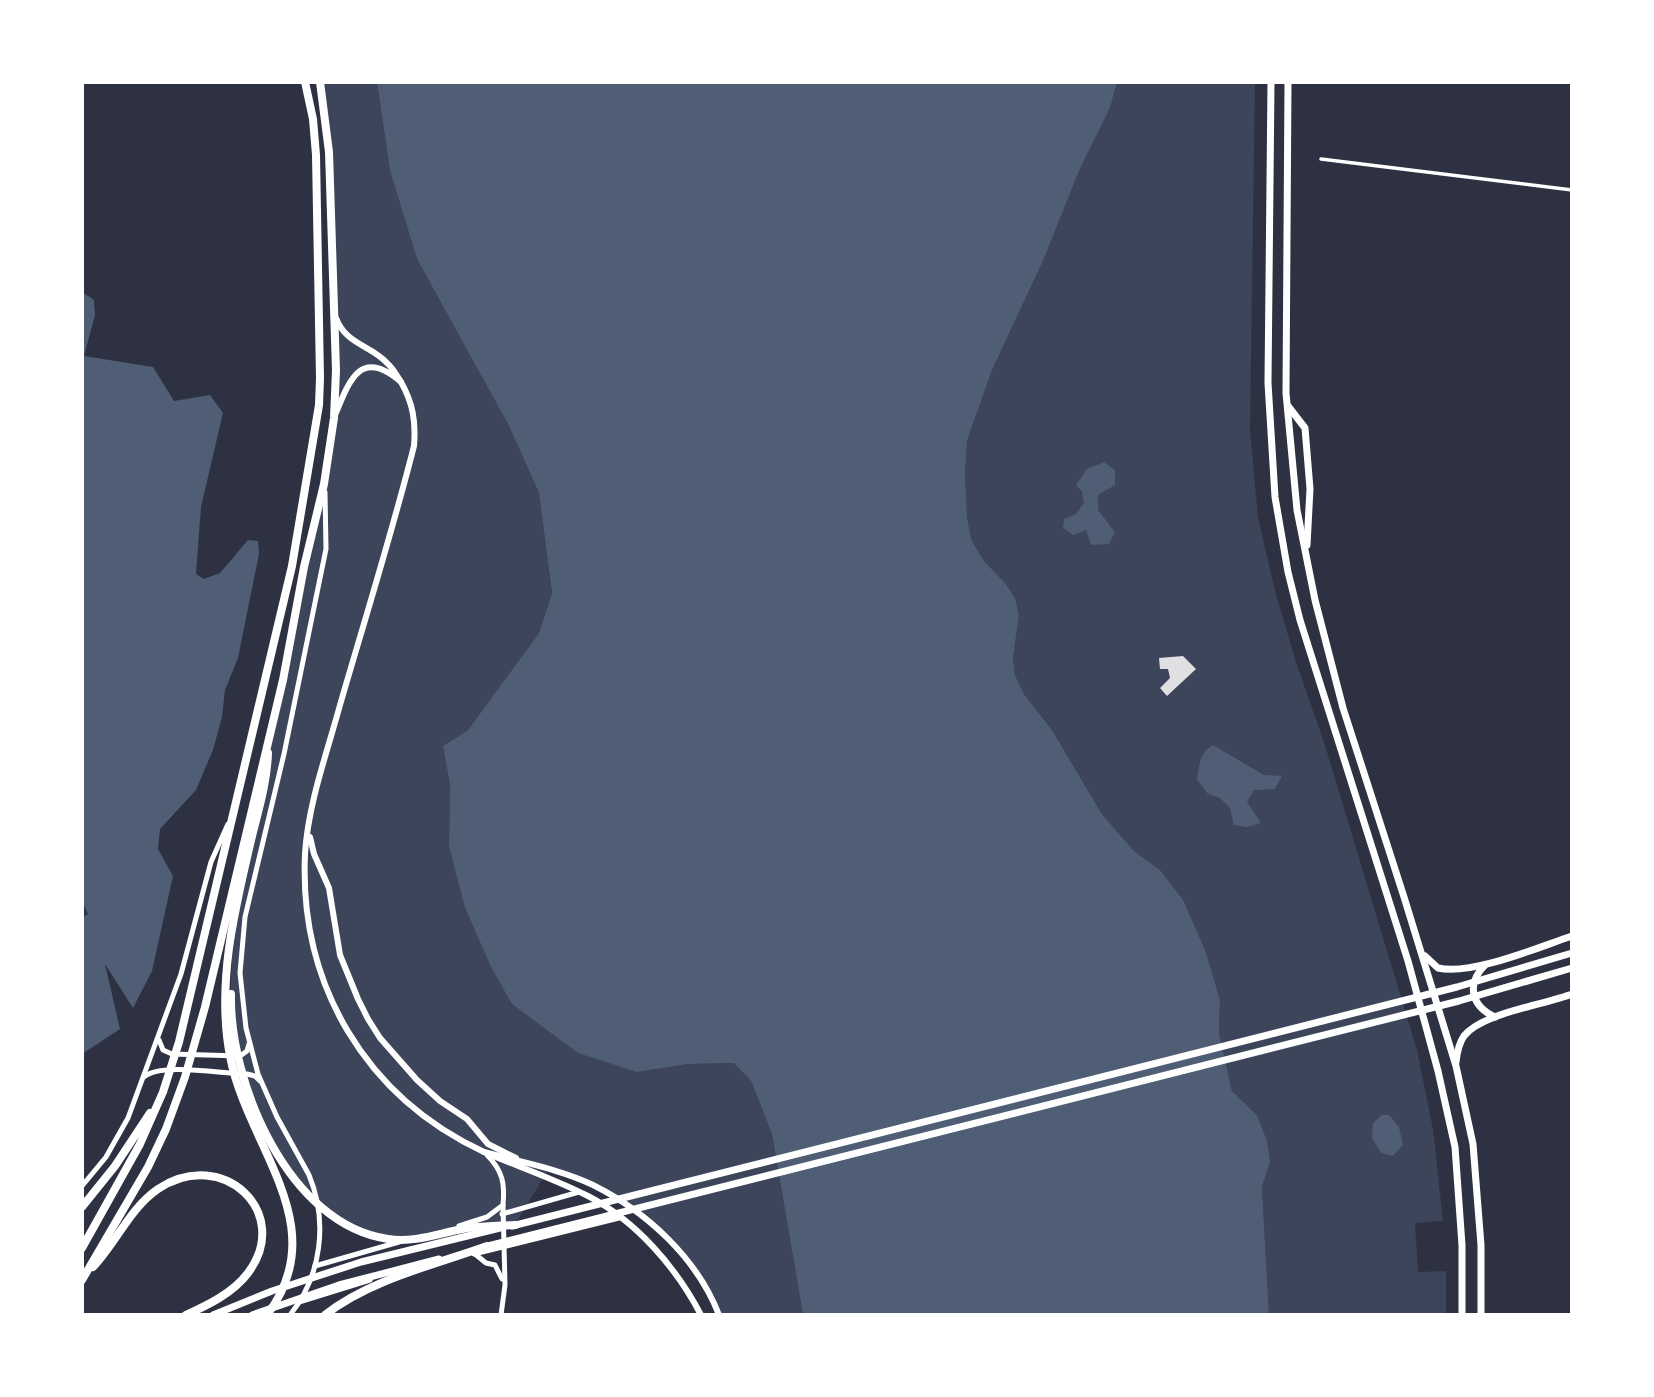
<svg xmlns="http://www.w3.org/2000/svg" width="1654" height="1397" font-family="Karla,sans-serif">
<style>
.green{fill:#3c4559}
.water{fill:#4f5d75}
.building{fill:#e0e0e3}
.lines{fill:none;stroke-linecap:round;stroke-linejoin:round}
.pedestrian{stroke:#fff;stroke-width:3.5}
.minor{stroke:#fff;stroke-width:5}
.tertiary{stroke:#fff;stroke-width:6}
.secondary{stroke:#fff;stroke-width:7}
.primary{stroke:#fff;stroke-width:8}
</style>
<rect width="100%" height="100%" fill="#2d3142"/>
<g class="green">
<polygon points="320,82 377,82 390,171 417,259 509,426 539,493 552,593 539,633 468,730 443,746 450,785 449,847 465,908 490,965 637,1072 689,1064 734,1063 751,1081 772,1134 803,1315 719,1315 701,1280 664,1234 594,1186 548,1170 515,1225 407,1240 375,1236 324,1211 275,1150 244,1080 230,1001 232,958 245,870 270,733 334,418 329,152"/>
<polygon points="1117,82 1255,82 1250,430 1258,517 1275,591 1296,662 1324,742 1417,1050 1433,1129 1443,1221 1415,1223 1418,1272 1446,1271 1446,1315 1269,1315 1262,1187 1270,1162 1257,1115 1232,1091 1219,1033 1220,1000 1160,870 1134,851 1102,814 1052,730 1024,694 1015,675 1013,658 1019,615 1015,598 1006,584 984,561 971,539 967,516 965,472 967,441 992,370 1043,261 1079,171 1110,108"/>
</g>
<g class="water">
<polygon points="377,82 1117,82 1110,108 1079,171 1043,261 992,370 967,441 965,472 967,516 971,539 984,561 1006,584 1015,598 1019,615 1013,658 1015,675 1024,694 1052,730 1102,814 1134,851 1160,870 1183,900 1205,950 1220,1000 1219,1033 1232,1091 1257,1115 1267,1141 1270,1162 1262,1187 1269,1315 803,1315 772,1134 751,1081 734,1063 689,1064 637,1072 578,1053 512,1004 490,965 465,908 449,847 450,785 443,746 468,730 539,633 552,593 539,493 509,426 417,259 390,171"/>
<polygon points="82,292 94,300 95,315 84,356 153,367 174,401 210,395 223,413 201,507 196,574 204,579 220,573 248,540 258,541 259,554 238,658 225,690 222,717 213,750 196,790 160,829 158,849 173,876 152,971 133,1008 105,964 120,1029 82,1054 82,918 88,914 82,901"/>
<polygon points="1104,462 1115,470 1115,485 1098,495 1098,510 1115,532 1109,544 1091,545 1086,530 1073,535 1063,528 1064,519 1076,514 1084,503 1082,491 1076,485 1087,469"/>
<path d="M1213,745L1264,775L1282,776L1275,789L1254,790L1247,802L1261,823L1247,827L1234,825L1230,808L1220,798L1208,794L1197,780C1199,766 1199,753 1213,745Z"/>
<polygon points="1382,1115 1389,1115 1399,1127 1403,1145 1393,1156 1381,1153 1372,1138 1373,1123"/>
</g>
<polygon class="building" points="1183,656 1196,669 1167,696 1160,688 1170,678 1168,669 1160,669 1159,658"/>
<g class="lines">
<polyline class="pedestrian" points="1321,159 1572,190"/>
<g class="minor">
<polyline points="159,1040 163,1050 172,1054 240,1056 247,1051 249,1044"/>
<path d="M144,1077C161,1062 223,1074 247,1074L255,1076L260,1081"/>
<polyline points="82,1186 106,1157 128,1118 181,974 211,862 228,824"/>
<polyline points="502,1214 579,1192"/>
<path d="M459,1226L487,1217L503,1205C505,1184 503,1171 487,1155"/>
<polyline points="474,1254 619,1218"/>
<polyline points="475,1254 486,1263 495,1265 502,1279"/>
<polyline points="315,1266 399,1242"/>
<polyline points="299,1302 370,1280"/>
<path d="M290,1315C322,1275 328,1221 309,1175L277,1117L258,1074L246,1028L240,973L245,917L284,754L326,549L325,492"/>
<polyline points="501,1315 505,1285 503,1205"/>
</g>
<g class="tertiary">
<path d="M401,382C413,403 416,422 414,446C392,533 365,619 340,705C327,753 308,804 305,854C299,985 366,1097 484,1152"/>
<path d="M336,413C350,378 362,348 401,382C397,376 393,368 387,363C371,345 346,345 336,318"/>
<polyline points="310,837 314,854 329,888 340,955 358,999 368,1019 380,1038 417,1080 440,1101 467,1119 488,1144 516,1158"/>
<path d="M701,1315C676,1267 636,1221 588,1196C555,1179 519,1167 484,1152C520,1162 560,1169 593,1185C647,1212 697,1258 719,1315"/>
</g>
<g class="secondary">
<polyline points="1271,82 1268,383 1275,497 1288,572 1300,620 1408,961 1438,1071 1455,1147 1462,1245 1462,1315"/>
<polyline points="1288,82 1286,393 1297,510 1315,600 1343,708 1404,897 1456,1066 1473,1144 1481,1245 1481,1315"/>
<polyline points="1288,406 1305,428 1310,489 1307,545"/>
<path d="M1425,956L1438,968C1471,976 1539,947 1572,936"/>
<path d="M1485,965C1466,984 1471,1006 1495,1017"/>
<path d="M1456,1062C1457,1053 1459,1043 1464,1036C1482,1013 1544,1005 1572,994"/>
<polyline points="512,1226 1457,987 1572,953"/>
<polyline points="484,1247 1459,1001 1572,968"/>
<polyline points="213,1315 272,1291 361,1262 500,1228"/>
<polyline points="252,1315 339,1285 439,1259"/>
</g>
<g class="primary">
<path d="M231,994C229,1083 289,1225 388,1239C413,1243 437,1234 462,1229C479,1226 497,1226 515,1225"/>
<polyline points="82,1207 115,1166 150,1113"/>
<polyline points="82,1248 140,1144 163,1092 179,1042 292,566 319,405 320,378 316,155 313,119 305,82"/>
<path d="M93,1267C116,1243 130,1208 158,1189C223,1146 293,1213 248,1273C233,1293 208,1305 186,1315"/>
<polyline points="82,1280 148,1167 166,1129 185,1077 205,1007 283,680 304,567 324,484 334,418 336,370 329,152 320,82"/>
<path d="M267,1315C335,1225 247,1147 230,1056C216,983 235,908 252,836C259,808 267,782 268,753"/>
<path d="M325,1315C369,1280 434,1265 487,1246"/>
</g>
</g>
<rect width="1654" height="1397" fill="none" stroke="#ffffff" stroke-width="168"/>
</svg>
